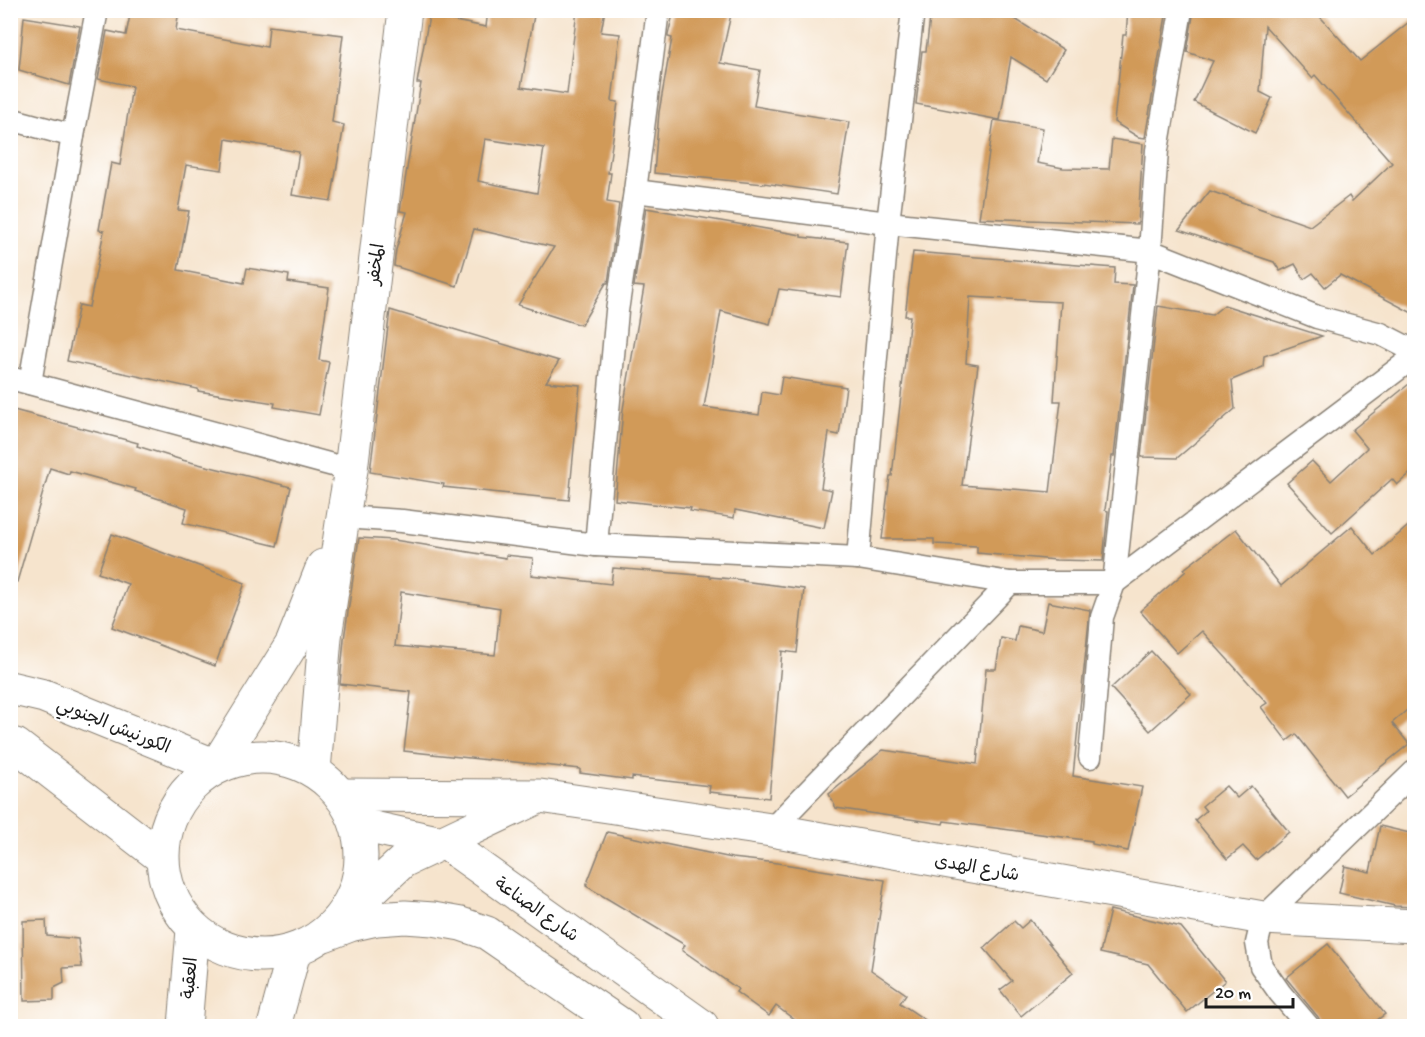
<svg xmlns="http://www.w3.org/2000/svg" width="1425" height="1037" font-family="'Gochi Hand','Playpen Sans Arabic',sans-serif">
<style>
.building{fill:#d19a59;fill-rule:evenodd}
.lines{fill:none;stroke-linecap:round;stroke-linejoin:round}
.street-casing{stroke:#898074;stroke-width:25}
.secondary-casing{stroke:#898074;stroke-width:35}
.street{stroke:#fff;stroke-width:22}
.secondary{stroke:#fff;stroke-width:33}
.labels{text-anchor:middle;stroke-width:4.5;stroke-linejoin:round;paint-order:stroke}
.street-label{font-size:18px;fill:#1c1c1c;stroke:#fff}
</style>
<rect width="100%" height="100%" fill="#fff"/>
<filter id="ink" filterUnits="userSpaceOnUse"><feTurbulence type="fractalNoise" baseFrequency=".0167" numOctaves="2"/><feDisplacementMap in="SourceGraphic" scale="12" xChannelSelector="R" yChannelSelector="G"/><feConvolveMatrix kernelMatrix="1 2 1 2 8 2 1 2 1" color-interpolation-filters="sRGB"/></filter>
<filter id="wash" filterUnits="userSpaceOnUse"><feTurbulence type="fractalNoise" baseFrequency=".008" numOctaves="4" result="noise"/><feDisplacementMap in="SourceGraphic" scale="24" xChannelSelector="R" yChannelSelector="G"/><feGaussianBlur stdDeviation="1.35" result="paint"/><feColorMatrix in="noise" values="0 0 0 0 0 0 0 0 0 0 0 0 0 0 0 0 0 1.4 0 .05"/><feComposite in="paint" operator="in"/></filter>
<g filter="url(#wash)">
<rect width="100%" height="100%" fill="#f6e4cd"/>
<g id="blocks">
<g class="building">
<polygon points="131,10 179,10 176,30 267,47 269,26 343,35 332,122 344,125 331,201 292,195 299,152 226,139 222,170 186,165 178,210 189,211 178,270 244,283 247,268 289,275 288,282 329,288 319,360 329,362 319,415 274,407 275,403 198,391 198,389 67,361 79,305 89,307 104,231 99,230 111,163 120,165 132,86 98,79 107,31 126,35"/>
<path d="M488,10H535L521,87L567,94L577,10H605L601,32L620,34L612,101L618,102L608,173H611L607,202L619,204L608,283H606L581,325L518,305L554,247L474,229L457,286L394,266L396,250L407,212L400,211L421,83H417L429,16L486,27ZM485,139L544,148L537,193L478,181Z"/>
<polygon points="674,10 732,10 720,63 760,70 754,106 849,122 837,194 764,183 764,184 654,173 659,112 672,38 668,37 668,35"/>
<polygon points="931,10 1001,10 1064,50 1046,79 1011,57 1000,120 916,104 922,51 926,51"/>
<polygon points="1128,10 1167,10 1145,138 1138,137 1114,122 1123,35 1126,35"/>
<polygon points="1194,10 1314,10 1360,61 1414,18 1414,314 1340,275 1325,287 1313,273 1304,279 1295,264 1280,271 1274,262 1179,230 1210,191 1310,226 1349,196 1352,201 1392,163 1315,75 1312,78 1265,26 1260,92 1272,98 1255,133 1194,102 1213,61 1187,52"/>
<polygon points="24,17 80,26 69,85 19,70"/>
<polygon points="994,120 1043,128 1037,163 1063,168 1109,169 1112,139 1143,144 1138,224 979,218"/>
<polygon points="646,208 801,235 801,237 848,242 841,297 779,289 770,324 721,311 704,407 759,415 762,392 779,395 782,377 846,387 839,435 829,433 821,488 832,490 824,528 735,510 734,518 690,511 691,508 615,500 623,409 644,287 634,286"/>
<path d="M913,252L1115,268L1114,284L1133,285L1114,456H1112L1105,510L1108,511L1103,561L1056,560L977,553V546L934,544V539H882L890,476H892L910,316H905ZM970,297L1061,302L1054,401H1061L1050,492L962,485L978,365L966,363Z"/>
<polygon points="1224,305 1322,336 1264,356 1263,367 1232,380 1235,409 1177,458 1141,457 1158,306 1212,315"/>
<polygon points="390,310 559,361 546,382 580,385 569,500 443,487 444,484 370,472"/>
<polygon points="1414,380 1414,470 1397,485 1392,479 1332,533 1287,483 1312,461 1331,481 1367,448 1352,430"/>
<polygon points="10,409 138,443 137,446 182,460 291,487 277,546 183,523 187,508 135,491 136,489 70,471 69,474 50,468 17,582 10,581"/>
<polygon points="1414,521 1414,704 1392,723 1409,744 1345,796 1296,734 1287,741 1261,707 1267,703 1202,631 1177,653 1140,611 1186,571 1184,569 1236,529 1281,586 1352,526 1375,555"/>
<polygon points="112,534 245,583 215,666 112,627 128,584 98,573"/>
<path d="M359,538L394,540L506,558V555L533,558L531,575L611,584L613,568L710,576V577L743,580V581L804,589L797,653L782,651L769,798L709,792L710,786L632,777V780L580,773V769L488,759V760L404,751L411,692L340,684L344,639ZM401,592L500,608L495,655L395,646Z"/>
<polygon points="1048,602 1090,610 1073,776 1142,787 1128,851 1092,844 1092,841 944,821 943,824 836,808 829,794 883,750 977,764 986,669 996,669 1001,638 1015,641 1018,626 1042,631"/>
<polygon points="1151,651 1191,694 1150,731 1111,688"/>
<polygon points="1226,786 1237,798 1251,786 1289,832 1256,860 1243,846 1227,859 1195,820 1206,811 1202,806"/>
<polygon points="1380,826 1414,834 1414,907 1395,906 1339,893 1345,866 1370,872"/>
<polygon points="607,832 732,858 777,863 885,880 871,970 906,994 900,1003 934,1026 803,1026 776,1006 769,1016 736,992 738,989 682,950 685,945 586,886"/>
<polygon points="1110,910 1181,927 1225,981 1187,1012 1148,964 1100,953"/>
<polygon points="46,920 47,936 78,939 82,967 63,968 64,983 54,988 54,1000 24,1001 23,921"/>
<polygon points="1030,920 1073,973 1021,1016 1000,990 1012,981 984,948 1014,921 1021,928"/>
<polygon points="1328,944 1385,1014 1369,1026 1323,1026 1318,1017 1286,978"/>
</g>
</g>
</g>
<g filter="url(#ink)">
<use href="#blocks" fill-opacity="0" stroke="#898074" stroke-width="1.5"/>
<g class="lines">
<defs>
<g id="street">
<polyline points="10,119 73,136"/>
<polyline points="635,191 888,223 1150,251 1317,317 1381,334 1414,351"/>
<polyline points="10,378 351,470"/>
<polyline points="30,383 73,136 97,10"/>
<polyline points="343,517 402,521 596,545 858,558 1010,583 1114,583 1414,357"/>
<polyline points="596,545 617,311 635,191 658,10"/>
<polyline points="858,558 888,223 913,10"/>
<polyline points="1090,757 1102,617 1114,583 1150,251 1157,150 1181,10"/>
<polyline points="771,830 1010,583"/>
<polyline points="1308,1026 1280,993 1261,966 1257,943 1263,918 1414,772"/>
</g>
<g id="secondary">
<polyline points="10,688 44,696 216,766 292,644 323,566"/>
<polyline points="10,744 16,745 161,857"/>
<circle cx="262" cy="856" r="99"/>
<polyline points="314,771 325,637 343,517 351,470 405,10"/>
<polyline points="340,795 540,796 771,830 1263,918 1414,926"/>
<polyline points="356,824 442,843 451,847 702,1026"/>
<polyline points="349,911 403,861 534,799"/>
<polyline points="324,935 350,925 377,919 405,917 433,919 461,924 487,933 623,1026"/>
<polyline points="185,1026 193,930"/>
<polyline points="274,1026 294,952"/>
</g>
</defs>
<use href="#street" class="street-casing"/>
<use href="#secondary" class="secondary-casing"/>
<use href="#street" class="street"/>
<use href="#secondary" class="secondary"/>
</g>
</g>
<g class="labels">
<g class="street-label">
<text transform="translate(375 264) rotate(-83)" y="6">المخفر</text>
<text transform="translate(114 725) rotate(22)" y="6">الكورنيش الجنوبي</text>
<text transform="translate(977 867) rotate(10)" y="6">شارع الهدى</text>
<text transform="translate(537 909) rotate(35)" y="6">شارع الصناعة</text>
<text transform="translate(189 978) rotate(-85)" y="6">العقبة</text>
</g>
</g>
<rect width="1425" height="1037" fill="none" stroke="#fff" stroke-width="36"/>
<path d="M1206 998v9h87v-9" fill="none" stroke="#1c1c1c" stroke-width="3"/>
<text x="1215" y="998" font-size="18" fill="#1c1c1c" stroke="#ffffff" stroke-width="4.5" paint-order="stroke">20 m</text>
</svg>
